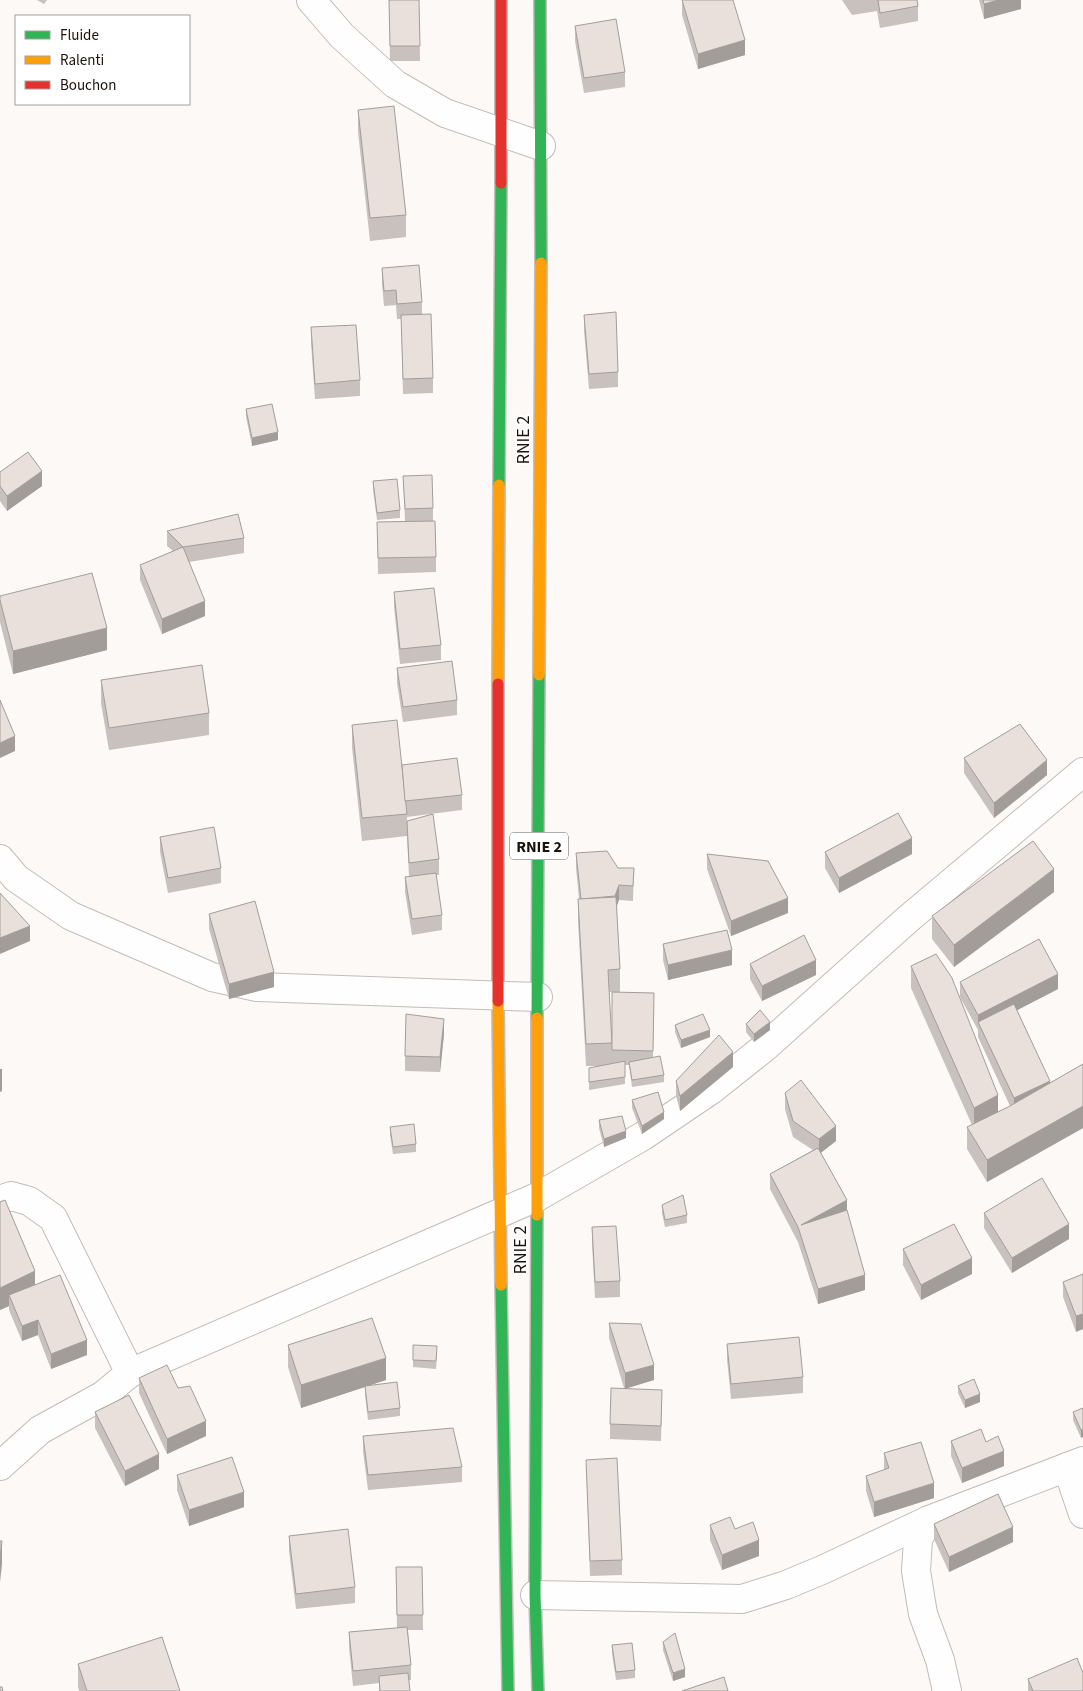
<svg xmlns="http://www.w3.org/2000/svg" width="1083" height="1691" font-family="'Source Sans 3',sans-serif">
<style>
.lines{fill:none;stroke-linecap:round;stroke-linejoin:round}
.street-casing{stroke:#c3bcb8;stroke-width:30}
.fast-casing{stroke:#c3bcb8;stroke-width:14}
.slow-casing{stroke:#c3bcb8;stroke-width:14}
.jam-casing{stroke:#c3bcb8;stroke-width:14}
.street{stroke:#fffefe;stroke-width:28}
.fast{stroke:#30b455;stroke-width:11}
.slow{stroke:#ff9f0a;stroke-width:11}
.jam{stroke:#e5322d;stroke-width:11}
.wall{fill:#c8c1bd;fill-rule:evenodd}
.shaded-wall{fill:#a39d9a}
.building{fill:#e9e0dc;stroke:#a39d9a}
.labels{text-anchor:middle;stroke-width:4;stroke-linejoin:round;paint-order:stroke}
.shield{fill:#fff;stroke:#5f5955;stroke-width:1}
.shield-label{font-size:16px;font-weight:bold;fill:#1b120c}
.street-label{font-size:18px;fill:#1b120c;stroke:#fff}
</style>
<rect width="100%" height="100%" fill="#fcf9f7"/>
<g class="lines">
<defs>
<g id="street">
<polyline points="311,0 342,36 395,84 445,113 541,146"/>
<polyline points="0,859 16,878 71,916 212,977 257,987 538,997"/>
<polyline points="0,1200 11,1196 29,1201 53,1218 130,1373"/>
<polyline points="0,1466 40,1430 102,1396 130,1373 537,1197 643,1136 711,1090 764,1048 908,919 1083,772"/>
<polyline points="1067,1467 1083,1514"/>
<polyline points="929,1520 918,1539 916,1571 923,1614 940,1660 947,1691"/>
<polyline points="535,1595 742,1599 786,1585 822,1570 929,1520 1083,1461"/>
</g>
<g id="fast">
<polyline points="540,0 541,263"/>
<polyline points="499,485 501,183"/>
<polyline points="537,1018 539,675"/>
<polyline points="537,1215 535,1595 538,1691"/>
<polyline points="501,1285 508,1691"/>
</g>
<g id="slow">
<polyline points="539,675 541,263"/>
<polyline points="498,684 499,485"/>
<polyline points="498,1001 501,1285"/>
<polyline points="537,1215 537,1018"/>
</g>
<g id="jam">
<polyline points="501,183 501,0"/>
<polyline points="498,1001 498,684"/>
</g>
</defs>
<use href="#street" class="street-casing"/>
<use href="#fast" class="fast-casing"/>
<use href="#slow" class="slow-casing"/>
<use href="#jam" class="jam-casing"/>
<use href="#street" class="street"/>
<use href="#fast" class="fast"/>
<use href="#slow" class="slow"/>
<use href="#jam" class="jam"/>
</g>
<g class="wall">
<polygon points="37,0 47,0 44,4"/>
<polygon points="389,0 419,0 420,61 390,61"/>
<polygon points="682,0 745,55 698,69 682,15"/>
<polygon points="842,0 917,0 918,6 918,21 880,28 877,11 852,15"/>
<polygon points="979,0 1021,0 1021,9 984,19"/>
<polygon points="575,26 625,72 625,87 584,93 575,41"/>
<polygon points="358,110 406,215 406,237 370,241 358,132"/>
<polygon points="382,268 422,302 422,314 433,378 433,393 403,394 401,319 397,319 396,305 384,306 382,284"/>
<polygon points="584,315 618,372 618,387 589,389 584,331"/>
<polygon points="311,327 360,380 360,396 315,399 311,343"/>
<polygon points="246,409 278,440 252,446 246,417"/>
<polygon points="0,472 42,486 7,511 0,501"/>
<polygon points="403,476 433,508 433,521 436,557 436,572 378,574 377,522 405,521"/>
<polygon points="373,481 400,510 400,518 377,520 373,489"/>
<polygon points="167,531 244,538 244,553 189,562 205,616 162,634 140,580 140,565 173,551 167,546"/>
<polygon points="394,592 441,645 441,660 400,664 394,607"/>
<polygon points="0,596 107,650 13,674 0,622"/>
<polygon points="397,668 457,700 457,715 403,722 397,683"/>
<polygon points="101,680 209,713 209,735 109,750 101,703"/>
<polygon points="352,725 402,765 462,795 462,810 407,817 407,821 439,859 439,875 436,875 442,915 442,930 412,935 405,892 405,877 409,876 407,836 362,841 352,747"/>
<polygon points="964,758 1047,775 994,818 964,773"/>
<polygon points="160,837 221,868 221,883 168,893 160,852"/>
<polygon points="825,852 912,854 839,893 825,868"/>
<path d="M576,853L618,868H634L633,901L619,900L616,906L620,969V992L654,1008L653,1058L664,1075V1082L632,1087L629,1065H625V1084L589,1090V1068L601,1066H586L578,921V899H579L576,868ZM609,992H612V1043Z"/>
<polygon points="707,854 788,913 731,936 707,869"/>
<polygon points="1054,892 954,967 932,939 932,916"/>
<polygon points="209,914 274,987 229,999 209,929"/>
<polygon points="663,944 732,965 668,980 663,960"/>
<polygon points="750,964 816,975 762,1001 750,979"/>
<polygon points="911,966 998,1112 1010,1106 978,1037 978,1030 960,997 960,982 1058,989 1017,1010 1050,1083 1083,1064 1083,1128 987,1182 967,1149 967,1127 972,1125 911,988"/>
<polygon points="746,1024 770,1030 754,1042 746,1032"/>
<polygon points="675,1025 710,1037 681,1048 675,1032"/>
<polygon points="444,1034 440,1072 405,1071 405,1056"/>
<polygon points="733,1067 680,1111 676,1096 676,1081"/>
<polygon points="785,1093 836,1141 821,1153 847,1210 865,1290 818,1304 798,1242 770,1189 770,1174 813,1150 793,1137 785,1109"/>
<polygon points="632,1100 664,1119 642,1134 632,1108"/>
<polygon points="599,1120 626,1138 604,1147 599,1128"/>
<polygon points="390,1127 416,1144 416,1152 393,1154 390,1135"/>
<polygon points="0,1202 35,1285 87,1355 51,1369 38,1335 22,1341 9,1310 9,1306 0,1310"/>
<polygon points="662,1205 687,1215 687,1223 665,1227 662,1213"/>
<polygon points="984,1213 1069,1239 1012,1273 984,1228"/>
<polygon points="592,1227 620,1281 620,1297 595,1298 592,1243"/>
<polygon points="903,1249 972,1274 921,1300 903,1265"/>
<polygon points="1083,1274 1076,1332 1063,1297 1063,1282"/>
<polygon points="609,1323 654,1380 626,1388 662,1405 661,1441 610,1439 610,1424 624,1388 609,1338"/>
<polygon points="727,1344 803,1377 803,1393 731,1399 727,1359"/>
<polygon points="288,1345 386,1380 367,1386 400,1408 400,1416 368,1420 365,1394 365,1387 301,1408 288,1367"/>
<polygon points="437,1354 436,1369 413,1367 413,1360"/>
<polygon points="139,1378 178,1388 206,1436 167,1454 139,1393"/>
<polygon points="958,1386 980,1402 965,1408 958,1393"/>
<polygon points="1083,1408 1081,1438 1073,1420 1073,1412"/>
<polygon points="95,1412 159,1469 125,1486 95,1428"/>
<polygon points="363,1436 462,1467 462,1482 368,1490 363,1451"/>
<polygon points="951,1441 986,1442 1004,1466 962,1483 951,1456"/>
<polygon points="884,1453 934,1498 874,1517 866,1491 866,1476 884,1470"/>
<polygon points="586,1460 622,1560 622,1575 590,1576"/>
<polygon points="177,1475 244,1507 189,1526 177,1490"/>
<polygon points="934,1524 1013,1542 949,1572 934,1539"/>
<polygon points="710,1525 759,1556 722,1570 710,1540"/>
<polygon points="289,1536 355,1587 355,1603 296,1609 289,1551"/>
<polygon points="396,1567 422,1567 423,1630 408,1630 411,1665 411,1680 409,1680 410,1691 379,1691 379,1683 353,1686 349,1647 349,1632 397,1628"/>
<polygon points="663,1642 685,1677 673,1681 663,1650"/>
<polygon points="612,1645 635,1670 635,1678 616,1680 612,1653"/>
<polygon points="78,1664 180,1691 79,1691 78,1687"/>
<polygon points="1028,1679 1083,1691 1028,1691"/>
</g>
<g class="shaded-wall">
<polygon points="998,0 1021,0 1021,9 984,19 984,4"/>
<polygon points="745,40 745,55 698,69 698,54"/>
<polygon points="278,432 278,440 252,446 252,438"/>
<polygon points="42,471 42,486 7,511 7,496"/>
<polygon points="205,601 205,616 162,634 162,619"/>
<polygon points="107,628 107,650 13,674 13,651"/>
<polygon points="15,736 15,751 0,758 0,743"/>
<polygon points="1047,760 1047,775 994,818 994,803"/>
<polygon points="912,838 912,854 839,893 839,878"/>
<polygon points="1054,869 1054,892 954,967 954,945"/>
<polygon points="619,885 619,900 615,911 615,896"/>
<polygon points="788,898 788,913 731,936 731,921"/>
<polygon points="30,926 30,941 0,954 0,938"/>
<polygon points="732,950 732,965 668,980 668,965"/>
<polygon points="816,960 816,975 762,1001 762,986"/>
<polygon points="274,972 274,987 229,999 229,984"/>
<polygon points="1058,974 1058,989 981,1029 978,1023 978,1015"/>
<polygon points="444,1019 444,1034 440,1072 440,1057"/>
<polygon points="770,1022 770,1030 754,1042 754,1034"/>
<polygon points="710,1030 710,1037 681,1048 681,1040"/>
<polygon points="733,1052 733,1067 680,1111 680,1096"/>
<polygon points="0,1069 2,1069 2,1091 0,1092"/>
<polygon points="1050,1081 1050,1096 1014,1113 1014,1098"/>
<polygon points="998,1095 998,1117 974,1130 974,1108"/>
<polygon points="1083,1106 1083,1128 987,1182 987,1160"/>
<polygon points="664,1112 664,1119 642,1134 642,1126"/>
<polygon points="836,1126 836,1141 819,1154 819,1139"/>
<polygon points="626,1131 626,1138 604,1147 604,1139"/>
<polygon points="847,1200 847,1215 801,1225"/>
<polygon points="1069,1224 1069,1239 1012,1273 1012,1258"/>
<polygon points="972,1258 972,1274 921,1300 921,1285"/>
<polygon points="35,1271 35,1293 9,1295 9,1306 0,1310 0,1288"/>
<polygon points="865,1275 865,1290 818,1304 818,1289"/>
<polygon points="1083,1314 1083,1329 1076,1332 1076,1316"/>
<polygon points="38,1320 38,1335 22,1341 22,1326"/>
<polygon points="87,1340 87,1355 51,1369 51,1354"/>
<polygon points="386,1358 386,1380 301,1408 301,1385"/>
<polygon points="654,1365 654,1380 625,1389 625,1373"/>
<polygon points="980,1394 980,1402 965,1408 965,1400"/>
<polygon points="206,1421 206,1436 167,1454 167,1439"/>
<polygon points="1081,1430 1083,1430 1083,1437 1081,1438"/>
<polygon points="1004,1451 1004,1466 962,1483 962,1468"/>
<polygon points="159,1454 159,1469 125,1486 125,1471"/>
<polygon points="934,1483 934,1498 874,1517 874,1502"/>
<polygon points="244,1492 244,1507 189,1526 189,1510"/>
<polygon points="1013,1527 1013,1542 949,1572 949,1557"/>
<polygon points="759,1540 759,1556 722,1570 722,1555"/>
<polygon points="2,1541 2,1564 0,1582 0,1559"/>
<polygon points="685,1669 685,1677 673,1681 673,1673"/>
</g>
<g class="building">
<polygon points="389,0 419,0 420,46 390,46"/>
<polygon points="682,0 733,0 745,40 698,54"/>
<polygon points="878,0 917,0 918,6 880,13"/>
<polygon points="983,0 998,0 984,4"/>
<polygon points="616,19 625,72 584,78 575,26"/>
<polygon points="394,106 406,215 370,218 358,110"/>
<polygon points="419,265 422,302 397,304 396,290 384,291 382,268"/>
<polygon points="616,312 618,372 589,374 584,315"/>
<polygon points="431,314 433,378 403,379 401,315"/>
<polygon points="356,325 360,380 315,384 311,327"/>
<polygon points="272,404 278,432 252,438 246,409"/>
<polygon points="28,452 42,471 7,496 0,486 0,472"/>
<polygon points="432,475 433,508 405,509 403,476"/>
<polygon points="397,479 400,510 377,513 373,481"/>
<polygon points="238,514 244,538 183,547 167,531"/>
<polygon points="435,521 436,557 378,558 377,522"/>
<polygon points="183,547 205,601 162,619 140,565"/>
<polygon points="92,573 107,628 13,651 0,600 0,596"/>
<polygon points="434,588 441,645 400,649 394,592"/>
<polygon points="452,661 457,700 403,707 397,668"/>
<polygon points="202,665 209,713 109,728 101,680"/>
<polygon points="0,700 15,736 0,743"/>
<polygon points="397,720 407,814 362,818 352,725"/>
<polygon points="1020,724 1047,760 994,803 964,758"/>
<polygon points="457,758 462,795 405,801 402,765"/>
<polygon points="898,813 912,838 839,878 825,852"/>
<polygon points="433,814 439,859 409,863 407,821"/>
<polygon points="214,827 221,868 168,878 160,837"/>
<polygon points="1033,841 1054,869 954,945 932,916"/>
<polygon points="607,851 618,868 634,868 633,886 619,885 615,896 581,899 576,853"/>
<polygon points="707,854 768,861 788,898 731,921"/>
<polygon points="436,873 442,915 412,919 405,877"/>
<polygon points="0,893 30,926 0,938"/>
<polygon points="616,897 620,969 608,970 612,1043 586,1044 578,899"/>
<polygon points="255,901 274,972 229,984 209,914"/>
<polygon points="727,930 732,950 668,965 663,944"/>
<polygon points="804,935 816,960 762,986 750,964"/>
<polygon points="1039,939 1058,974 978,1015 960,982"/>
<polygon points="936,954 952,978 998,1095 974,1108 911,966"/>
<polygon points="612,992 654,993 653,1051 612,1050"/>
<polygon points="1014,1004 1050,1081 1014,1098 978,1022"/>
<polygon points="760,1010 770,1022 754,1034 746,1024"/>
<polygon points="406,1014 444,1019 440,1057 405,1056"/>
<polygon points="703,1014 710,1030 681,1040 675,1025"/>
<polygon points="719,1035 733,1052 680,1096 676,1081"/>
<polygon points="660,1056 664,1075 632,1080 629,1062"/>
<polygon points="625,1061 625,1077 589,1082 589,1068"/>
<polygon points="1083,1064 1083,1106 987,1160 967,1127 1010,1106"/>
<polygon points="801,1080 836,1126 819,1139 793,1121 785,1093"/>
<polygon points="658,1092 664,1112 642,1126 632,1100"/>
<polygon points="622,1116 626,1131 604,1139 599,1120"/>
<polygon points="414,1124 416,1144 393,1147 390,1127"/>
<polygon points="818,1148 847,1200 801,1225 847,1210 865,1275 818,1289 798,1227 770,1174"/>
<polygon points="1042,1178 1069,1224 1012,1258 984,1213"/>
<polygon points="683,1195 687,1215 665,1220 662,1205"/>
<polygon points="5,1200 35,1271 0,1288 0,1202"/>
<polygon points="954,1224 972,1258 921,1285 903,1249"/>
<polygon points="616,1226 620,1281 595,1282 592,1227"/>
<polygon points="1083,1274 1083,1314 1076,1316 1063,1282"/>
<polygon points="60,1275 87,1340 51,1354 38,1320 22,1326 9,1295"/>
<polygon points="372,1318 386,1358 301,1385 288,1345"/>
<polygon points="609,1323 641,1324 654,1365 625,1373"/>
<polygon points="799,1337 803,1377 731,1384 727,1344"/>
<polygon points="413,1345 437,1346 436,1361 413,1360"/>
<polygon points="167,1365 178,1388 190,1386 206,1421 167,1439 139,1378"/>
<polygon points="974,1379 980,1394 965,1400 958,1386"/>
<polygon points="397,1382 400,1408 368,1412 365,1386"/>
<polygon points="611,1388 662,1390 661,1426 610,1424"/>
<polygon points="129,1395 159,1454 125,1471 95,1412"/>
<polygon points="1083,1408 1083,1430 1081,1430 1073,1412"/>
<polygon points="453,1428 462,1467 368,1475 363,1436"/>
<polygon points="981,1429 986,1442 998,1436 1004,1451 962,1468 951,1441"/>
<polygon points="921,1442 934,1483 874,1502 866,1476 889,1468 884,1453"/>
<polygon points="232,1457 244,1492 189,1510 177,1475"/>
<polygon points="617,1458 622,1560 590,1561 586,1460"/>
<polygon points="998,1494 1013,1527 949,1557 934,1524"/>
<polygon points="730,1517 735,1529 753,1522 759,1540 722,1555 710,1525"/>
<polygon points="348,1529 355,1587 296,1594 289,1536"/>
<polygon points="0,1541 2,1541 0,1559"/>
<polygon points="396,1567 422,1567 423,1615 397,1615"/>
<polygon points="407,1627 411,1665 353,1671 349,1632"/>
<polygon points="675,1633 685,1669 673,1673 663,1642"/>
<polygon points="162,1637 180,1691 87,1691 78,1664"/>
<polygon points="632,1643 635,1670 616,1672 612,1645"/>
<polygon points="1077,1658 1083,1673 1083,1691 1033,1691 1028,1679"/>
<polygon points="408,1673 410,1691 380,1691 379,1676"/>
<polygon points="724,1677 728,1691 682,1691"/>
<polygon points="0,1687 2,1687 3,1691 0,1691"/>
</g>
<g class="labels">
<rect class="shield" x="510" y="832.5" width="58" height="27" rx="4"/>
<g class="shield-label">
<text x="539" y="852">RNIE 2</text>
</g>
<g class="street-label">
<text transform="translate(523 440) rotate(-90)" y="6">RNIE 2</text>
<text transform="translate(520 1250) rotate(-90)" y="6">RNIE 2</text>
</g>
</g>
<rect x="15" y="15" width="175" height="90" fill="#ffffff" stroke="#a4a09e"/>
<rect x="25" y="31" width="25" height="8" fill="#30b455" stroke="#a4a09e"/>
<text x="60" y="40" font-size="15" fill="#1b120c">Fluide</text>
<rect x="25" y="56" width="25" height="8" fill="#ff9f0a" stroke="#a4a09e"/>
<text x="60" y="65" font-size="15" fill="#1b120c">Ralenti</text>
<rect x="25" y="81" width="25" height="8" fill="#e5322d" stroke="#a4a09e"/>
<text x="60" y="90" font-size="15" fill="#1b120c">Bouchon</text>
</svg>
